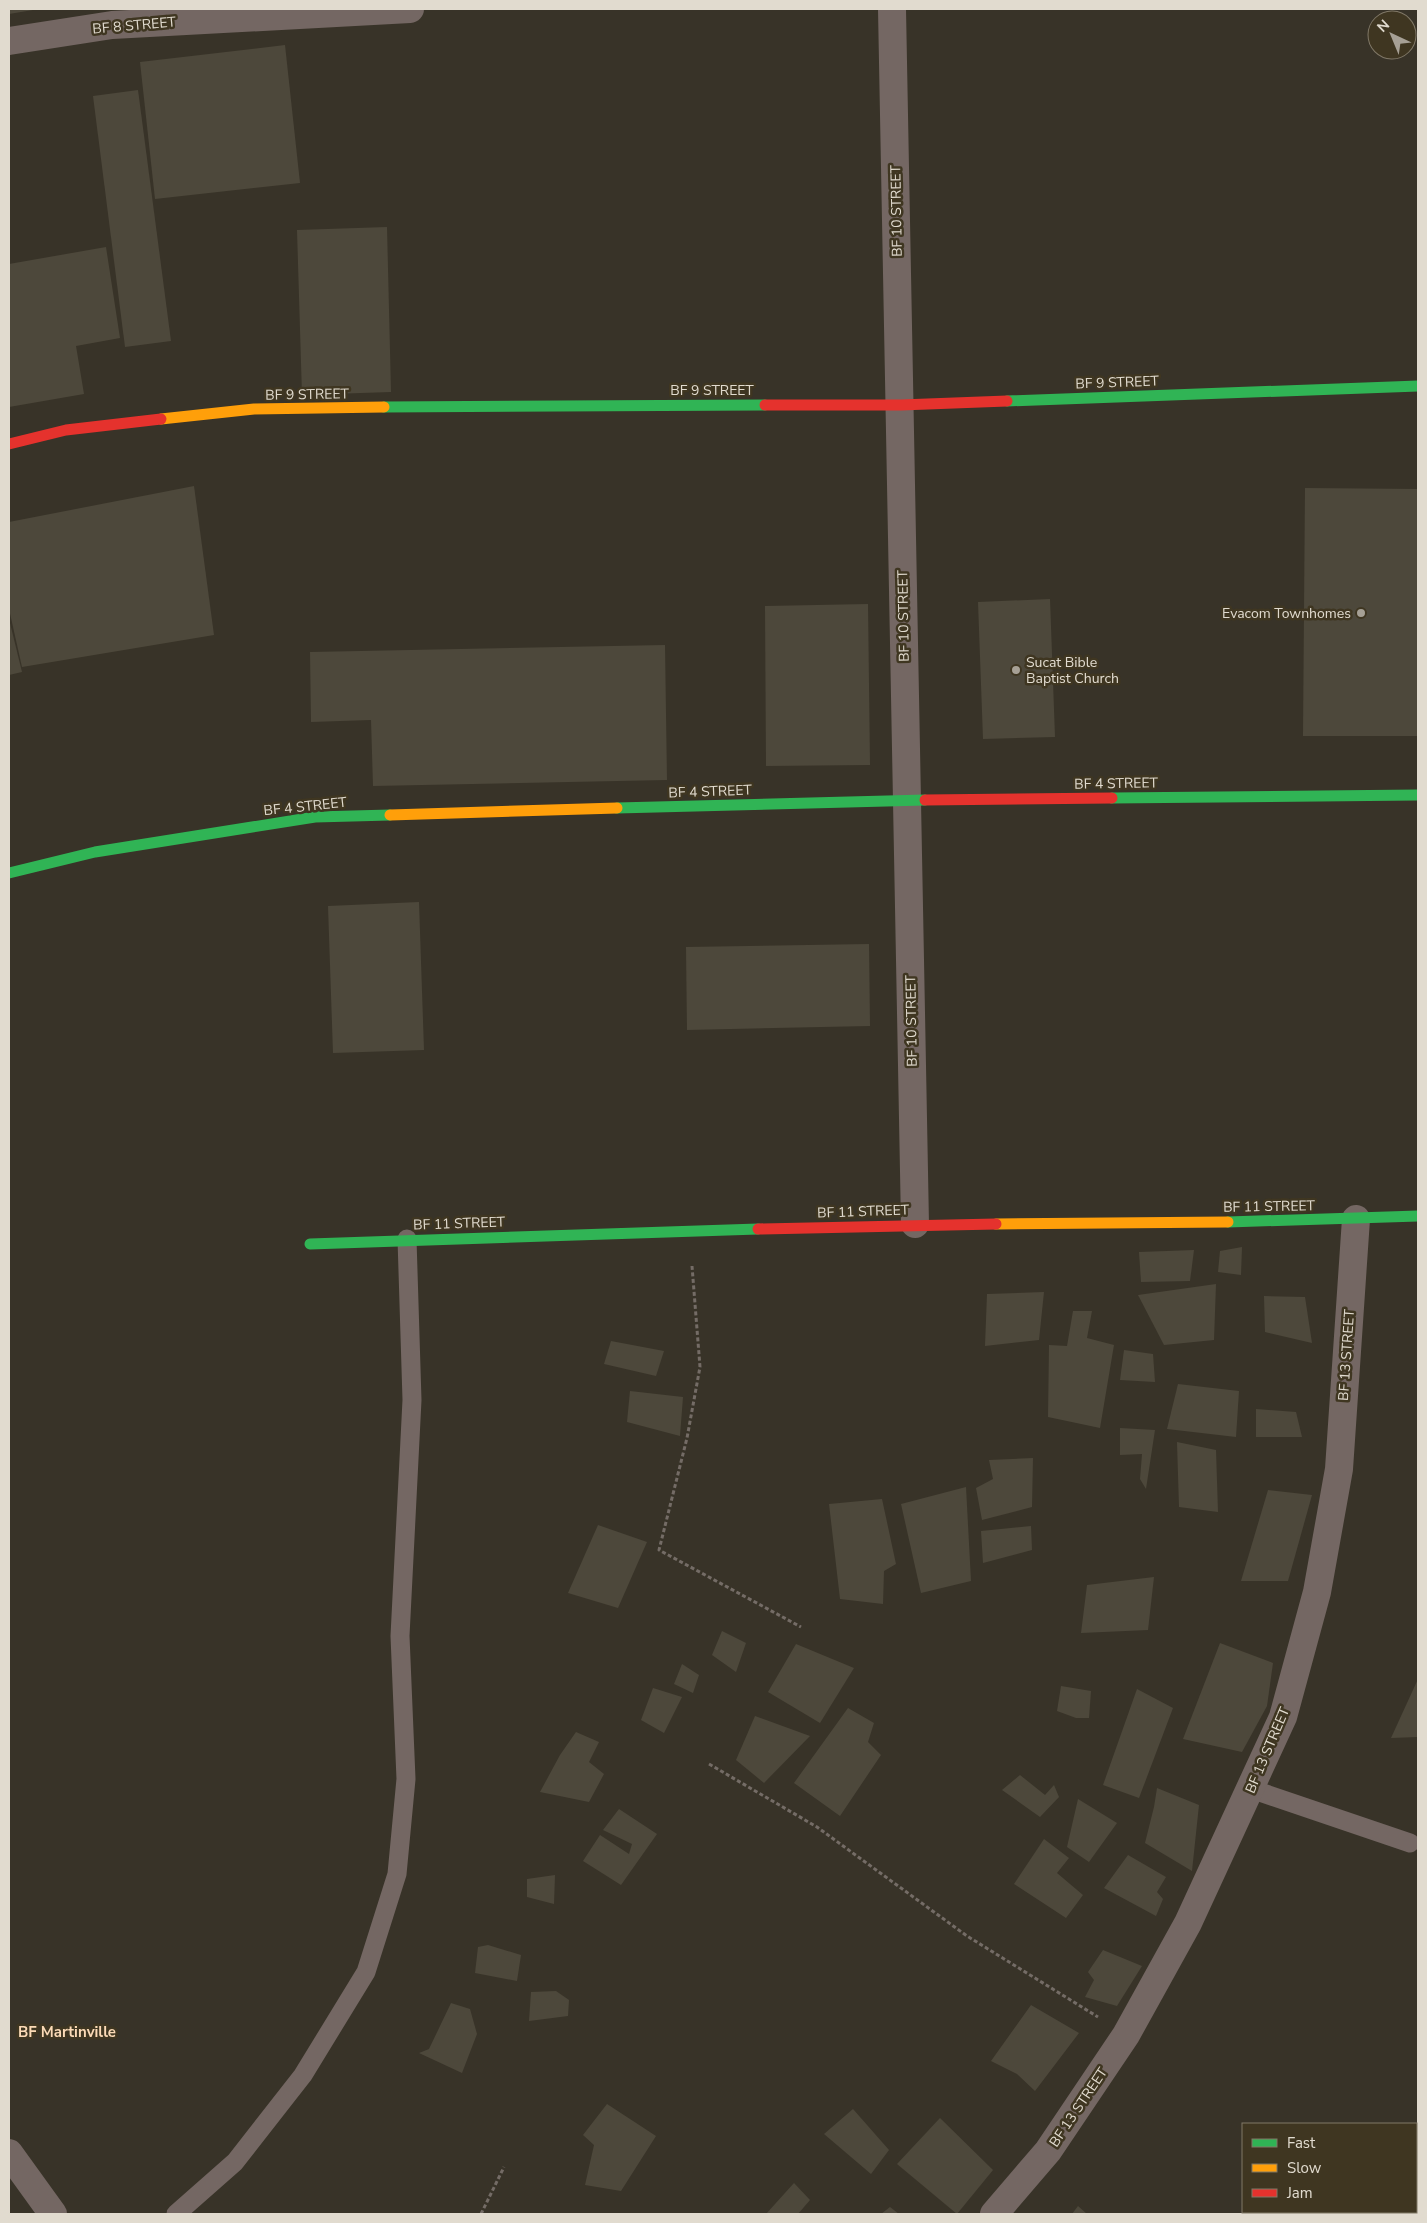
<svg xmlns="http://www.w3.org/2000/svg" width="1427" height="2223" font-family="'Nunito Sans',sans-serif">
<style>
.building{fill:#4d483b}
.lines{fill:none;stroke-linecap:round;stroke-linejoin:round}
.path{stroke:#746c66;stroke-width:3;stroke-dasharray:4 2.5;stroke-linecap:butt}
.lane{stroke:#746763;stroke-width:19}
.street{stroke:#746763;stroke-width:28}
.fast{stroke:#30b455;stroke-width:11}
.slow{stroke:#ff9f0a;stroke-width:11}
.jam{stroke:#e5322d;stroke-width:11}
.poi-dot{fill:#a6a095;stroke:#3f3621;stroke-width:2}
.labels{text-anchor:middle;stroke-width:5;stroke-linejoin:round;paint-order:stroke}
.street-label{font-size:14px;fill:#e1dbcf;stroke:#3f3621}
.poi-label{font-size:14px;fill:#e1dbcf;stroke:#3f3621;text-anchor:end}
.neighbourhood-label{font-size:15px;font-weight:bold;fill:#fbdab6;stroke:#3f3621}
</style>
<rect width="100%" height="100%" fill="#383328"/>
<g class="building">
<polygon points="9,9 33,9 33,10 9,14"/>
<polygon points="285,45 300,183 155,199 140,62"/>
<polygon points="138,90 171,341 125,347 93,96"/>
<polygon points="387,227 391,392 302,395 297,230"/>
<polygon points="106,247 120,338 76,346 84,394 9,407 9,264"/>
<polygon points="194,486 214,635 22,667 9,609 9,522"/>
<polygon points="1305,488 1418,489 1418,736 1303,736"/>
<polygon points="1050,599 1055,737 983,739 978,602"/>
<polygon points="868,604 870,765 766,766 765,606"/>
<polygon points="9,619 22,672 9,675"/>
<polygon points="665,645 667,780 373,786 371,720 311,722 310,652"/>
<polygon points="419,902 424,1050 333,1053 328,906"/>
<polygon points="869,944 870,1026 687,1030 686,947"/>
<polygon points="1242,1247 1241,1275 1218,1272 1220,1251"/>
<polygon points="1194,1250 1190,1281 1141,1282 1139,1252"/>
<polygon points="1216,1284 1214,1340 1164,1345 1138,1295"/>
<polygon points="1044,1292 1039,1340 985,1346 987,1294"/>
<polygon points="1264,1296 1305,1297 1312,1343 1265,1332"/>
<polygon points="1073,1311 1092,1311 1087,1338 1114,1345 1100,1428 1048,1417 1049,1345 1067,1346"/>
<polygon points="611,1341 664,1351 656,1376 604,1364"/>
<polygon points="1124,1350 1153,1354 1155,1382 1120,1380"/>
<polygon points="1178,1384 1239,1391 1236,1437 1167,1429"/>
<polygon points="630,1391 683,1397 680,1436 627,1422"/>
<polygon points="1256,1409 1296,1412 1302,1437 1256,1437"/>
<polygon points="1120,1428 1155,1430 1146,1489 1140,1479 1142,1454 1120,1455"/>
<polygon points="1177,1442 1216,1450 1218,1512 1179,1507"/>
<polygon points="1033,1458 1032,1507 982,1520 976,1488 993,1479 989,1460"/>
<polygon points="966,1487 971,1581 921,1593 901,1504"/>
<polygon points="1268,1490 1312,1495 1288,1581 1241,1581"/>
<polygon points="882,1499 896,1564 884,1571 883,1604 840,1599 829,1504"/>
<polygon points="598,1525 647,1542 618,1608 568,1593"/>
<polygon points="1031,1526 1032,1550 983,1563 981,1531"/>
<polygon points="1154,1577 1148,1630 1081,1633 1087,1585"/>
<polygon points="722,1631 746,1643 736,1672 712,1655"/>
<polygon points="1220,1643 1273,1663 1267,1706 1242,1752 1183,1739"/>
<polygon points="796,1644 854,1668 820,1723 768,1692"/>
<polygon points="682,1664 699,1675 693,1693 674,1684"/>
<polygon points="1418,1679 1418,1737 1391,1738"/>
<polygon points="1061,1686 1091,1691 1089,1718 1076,1718 1057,1711"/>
<polygon points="653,1688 682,1697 664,1733 641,1720"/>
<polygon points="1137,1689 1173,1708 1139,1798 1103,1785"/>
<polygon points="848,1708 874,1723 868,1742 881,1755 840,1816 794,1783"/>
<polygon points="755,1716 810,1736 764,1783 736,1760"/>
<polygon points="576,1732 599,1742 589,1762 604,1774 589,1802 540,1792 560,1755"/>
<polygon points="1020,1775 1045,1795 1054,1785 1059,1797 1040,1817 1002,1790"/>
<polygon points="1157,1788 1199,1805 1192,1871 1145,1843 1154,1807"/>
<polygon points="1078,1799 1117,1823 1089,1862 1067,1847"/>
<polygon points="619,1809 657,1834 621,1885 583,1861 600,1835 629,1854 632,1844 603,1830"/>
<polygon points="1044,1839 1069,1858 1057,1873 1083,1895 1066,1918 1014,1884"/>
<polygon points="1128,1855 1166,1877 1157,1892 1163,1899 1156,1916 1104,1888"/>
<polygon points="555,1875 554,1904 527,1897 527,1879"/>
<polygon points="488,1945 521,1955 517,1981 475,1973 478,1947"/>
<polygon points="1103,1950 1142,1966 1117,2006 1085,1997 1094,1980 1088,1972"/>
<polygon points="556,1991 569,2000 568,2016 529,2021 531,1992"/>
<polygon points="451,2003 470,2009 477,2034 462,2073 419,2053 429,2049"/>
<polygon points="1031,2005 1079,2033 1035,2091 1017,2074 991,2061"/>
<polygon points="607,2104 656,2136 621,2191 585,2185 594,2145 583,2135"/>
<polygon points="853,2109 889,2150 871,2174 824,2134"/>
<polygon points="940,2118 993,2170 957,2214 897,2164"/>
<polygon points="794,2183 810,2200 798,2214 766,2214"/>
<polygon points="1078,2206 1087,2214 1072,2214"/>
<polygon points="890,2207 899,2214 881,2214"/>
</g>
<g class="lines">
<g class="path">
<polyline points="692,1266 700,1367 687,1438 659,1550 801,1627"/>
<polyline points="709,1764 817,1827 967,1936 1098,2017"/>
<polyline points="481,2214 504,2167"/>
</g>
<g class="lane">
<polyline points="1251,1789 1410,1843"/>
<polyline points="176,2214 235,2162 303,2075 366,1972 397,1874 406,1779 400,1636 412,1400 407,1239"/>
</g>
<g class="street">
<path d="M892,9C901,414 906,819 915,1224"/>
<polyline points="9,41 112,25 410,9"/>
<polyline points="9,2153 53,2214"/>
<polyline points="994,2214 1048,2151 1126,2035 1188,1923 1283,1717 1317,1592 1339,1469 1356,1219"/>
</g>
<g class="fast">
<polyline points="1007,401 1418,386"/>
<polyline points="384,407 765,405"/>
<polyline points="1112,798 1418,795"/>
<polyline points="617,808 925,800"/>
<polyline points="9,873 95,852 315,817 390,815"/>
<polyline points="1228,1222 1418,1216"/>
<polyline points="310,1244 758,1229"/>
</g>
<g class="slow">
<polyline points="161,419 254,409 384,407"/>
<polyline points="390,815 617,808"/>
<polyline points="996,1224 1228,1222"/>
</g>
<g class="jam">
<polyline points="765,405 901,405 1007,401"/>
<polyline points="9,444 66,430 161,419"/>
<polyline points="925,800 1112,798"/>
<polyline points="758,1229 996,1224"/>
</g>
</g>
<g class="poi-dot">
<circle cx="1361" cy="613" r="5"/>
<circle cx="1016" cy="670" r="5"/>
</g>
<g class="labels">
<g class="street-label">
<text transform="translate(134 25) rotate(-5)" y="5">BF 8 STREET</text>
<text transform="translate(896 211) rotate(-91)" y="5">BF 10 STREET</text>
<text transform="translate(1117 382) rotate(-2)" y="5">BF 9 STREET</text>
<text x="712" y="395">BF 9 STREET</text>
<text transform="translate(307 394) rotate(-1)" y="5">BF 9 STREET</text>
<text transform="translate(903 616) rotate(-91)" y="5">BF 10 STREET</text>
<text transform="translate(1116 783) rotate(-1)" y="5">BF 4 STREET</text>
<text transform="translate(710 791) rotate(-2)" y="5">BF 4 STREET</text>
<text transform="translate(305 806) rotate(-6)" y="5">BF 4 STREET</text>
<text transform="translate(911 1021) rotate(-91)" y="5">BF 10 STREET</text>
<text transform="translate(1269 1206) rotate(-1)" y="5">BF 11 STREET</text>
<text transform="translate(863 1211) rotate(-2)" y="5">BF 11 STREET</text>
<text transform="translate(459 1223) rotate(-2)" y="5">BF 11 STREET</text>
<text transform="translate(1346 1355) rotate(-86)" y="5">BF 13 STREET</text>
<text transform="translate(1267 1750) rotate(-67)" y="5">BF 13 STREET</text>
<text transform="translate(1078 2107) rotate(-56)" y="5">BF 13 STREET</text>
</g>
<g class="poi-label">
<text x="1351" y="618">Evacom Townhomes</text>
<text x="1026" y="667" text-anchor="start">Sucat Bible<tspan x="1026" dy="16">Baptist Church</tspan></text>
</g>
<g class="neighbourhood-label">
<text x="67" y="2037">BF Martinville</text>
</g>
</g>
<rect width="1427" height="2223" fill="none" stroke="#e1dbcf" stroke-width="20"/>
<rect x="1242" y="2123" width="175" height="90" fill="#3f3621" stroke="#807867"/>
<rect x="1252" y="2139" width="25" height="8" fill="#30b455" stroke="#807867"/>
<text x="1287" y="2148" font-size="15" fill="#e1dbcf">Fast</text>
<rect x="1252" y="2164" width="25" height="8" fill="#ff9f0a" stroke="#807867"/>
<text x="1287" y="2173" font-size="15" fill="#e1dbcf">Slow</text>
<rect x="1252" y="2189" width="25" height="8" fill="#e5322d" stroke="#807867"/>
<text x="1287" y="2198" font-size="15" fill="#e1dbcf">Jam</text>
<g transform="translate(1392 35) rotate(316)"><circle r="24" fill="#3f3621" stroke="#807867"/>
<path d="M0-4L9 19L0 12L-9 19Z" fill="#a6a095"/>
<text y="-8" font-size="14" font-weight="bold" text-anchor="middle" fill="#e1dbcf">N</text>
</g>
</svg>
